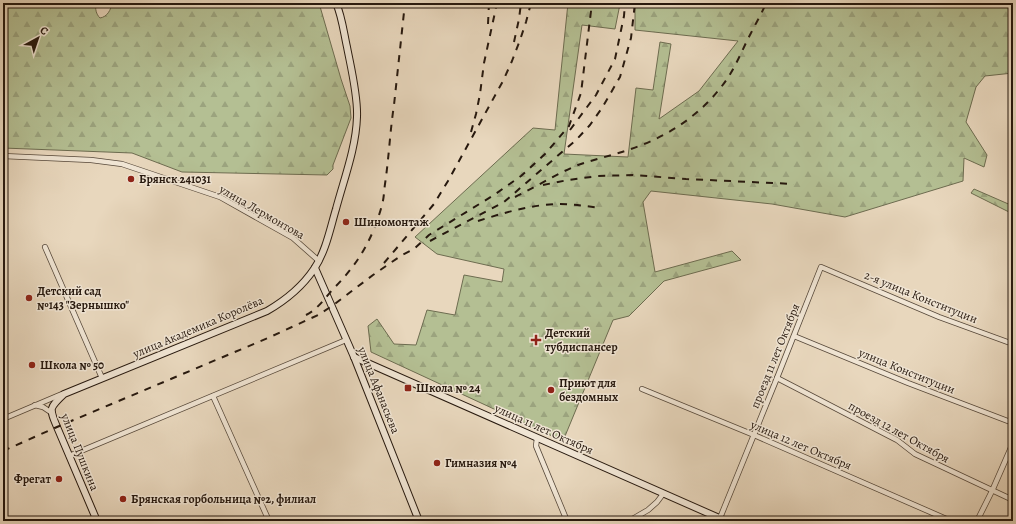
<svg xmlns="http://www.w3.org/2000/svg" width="1016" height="524" font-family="Alegreya,serif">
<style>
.forest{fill:url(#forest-firs);stroke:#6d6c50}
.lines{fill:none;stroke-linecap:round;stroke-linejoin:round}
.street-casing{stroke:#56483a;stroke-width:6}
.secondary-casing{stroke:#26180e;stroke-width:8}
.street{stroke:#f0e5d4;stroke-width:4.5}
.secondary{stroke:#f0e5d4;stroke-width:6}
.rail{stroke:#26180e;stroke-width:2;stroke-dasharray:7 7;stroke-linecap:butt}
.poi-dot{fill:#8f2418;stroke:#f0e5d4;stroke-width:1.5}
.labels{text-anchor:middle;stroke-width:3;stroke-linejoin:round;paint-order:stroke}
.poi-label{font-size:12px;font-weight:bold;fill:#26180e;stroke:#f0e5d4;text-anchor:start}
.street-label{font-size:12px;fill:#26180e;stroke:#f0e5d4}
</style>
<defs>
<pattern id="forest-firs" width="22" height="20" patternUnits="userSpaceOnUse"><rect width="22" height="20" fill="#b4bf93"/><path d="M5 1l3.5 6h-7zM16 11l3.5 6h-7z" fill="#9ba37e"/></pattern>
</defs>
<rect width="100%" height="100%" fill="#e8d7bd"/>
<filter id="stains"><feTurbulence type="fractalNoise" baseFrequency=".005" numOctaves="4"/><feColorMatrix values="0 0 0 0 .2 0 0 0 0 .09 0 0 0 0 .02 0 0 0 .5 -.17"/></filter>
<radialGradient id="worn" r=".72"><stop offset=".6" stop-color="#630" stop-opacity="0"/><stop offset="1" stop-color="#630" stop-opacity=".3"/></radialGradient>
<g class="forest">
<path d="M3,3H96C95,9 96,14 100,18C107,17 111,10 112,3H319L341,79L350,106L351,118L333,165V169L327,175L182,172L132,153L3,148Z"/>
<polygon points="568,3 620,4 615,29 582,25 564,154 628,157 636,88 653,90 660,42 671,44 659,119 699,91 738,41 635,30 635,4 652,6 653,3 1013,3 1013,73 985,76 976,87 966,122 987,155 984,167 964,158 963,181 845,217 772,204 651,191 643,202 655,272 732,251 741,260 664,281 629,316 613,320 563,441 371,352 368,326 377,319 394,344 416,345 427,310 455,315 464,275 502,282 504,269 437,254 415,237 533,128 555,130"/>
<polygon points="974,189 1013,206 1013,214 971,193"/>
</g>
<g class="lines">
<defs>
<g id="street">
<polyline points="3,156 91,160 122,164 220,197 293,238 319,261"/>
<polyline points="45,247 102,378"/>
<polyline points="794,336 908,383 1013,423"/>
<polyline points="777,378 897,440 915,454 1013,500"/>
<polyline points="642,389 754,435 951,521"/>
<polyline points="213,396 269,521"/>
<polyline points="35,405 43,407 52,413"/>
<polyline points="3,419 62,394"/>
<polyline points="537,438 536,446 567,521"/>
<polyline points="69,456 346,340"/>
<polyline points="629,521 648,510 657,502 663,494"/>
<polyline points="720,521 720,518 777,378 821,267 939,317 1013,344"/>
<polyline points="977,521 992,491 1013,443"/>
</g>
<g id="secondary">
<polyline points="315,268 354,357 419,521"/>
<polyline points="354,357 726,521"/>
<path d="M97,521L57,427C49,408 49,408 64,394L267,311C286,300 302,287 314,269C326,251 330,229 336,209C344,179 356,148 357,117C358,96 351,68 347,47C344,34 342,16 336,3"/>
</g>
</defs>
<use href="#street" class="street-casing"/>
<use href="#secondary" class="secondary-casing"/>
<use href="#street" class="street"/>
<use href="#secondary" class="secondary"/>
<g class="rail">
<polyline points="488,24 489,3"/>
<polyline points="514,42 519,19 521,3"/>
<polyline points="570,130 596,95 615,59 624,16 625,3"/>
<polyline points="471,132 476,114 480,94 484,63 497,3"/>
<polyline points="543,185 568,180 598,176 633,175 686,179 794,184"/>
<path d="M515,197C536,187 556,174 578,165C598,158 619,154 639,146C674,133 706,110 727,79C737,64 743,48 751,33C756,23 762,13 766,3"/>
<path d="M478,221C503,213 530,205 557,204C572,204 586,206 601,208"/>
<polyline points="430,241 504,202 576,140 590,125 602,108 620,77 631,38 635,3"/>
<polyline points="384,263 434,204 448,181 503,81 512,61 520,40 526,22 531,3"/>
<path d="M306,315C318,309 325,298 334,288C359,263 373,238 382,205C384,198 384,191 385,184C389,157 390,131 394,105L405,3"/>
<polyline points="3,451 57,427 268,338 318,315 332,306 373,275 402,255 414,249 429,235 494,195 521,176 545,154 569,126 581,93 591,11 591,3"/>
</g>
</g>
<g class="poi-dot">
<circle cx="131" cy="179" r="4"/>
<circle cx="346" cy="222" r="4"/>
<circle cx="29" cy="298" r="4"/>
<path d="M534 334h4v4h4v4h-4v4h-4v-4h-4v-4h4z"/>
<circle cx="32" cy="365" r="4"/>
<rect x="404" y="384" width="8" height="8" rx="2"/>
<circle cx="551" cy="390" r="4"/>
<circle cx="437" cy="463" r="4"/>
<circle cx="59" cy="479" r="4"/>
<circle cx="123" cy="499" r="4"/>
</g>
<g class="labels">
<g class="poi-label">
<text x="139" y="183">Брянск 241031</text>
<text x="354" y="226">Шиномонтаж</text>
<text x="37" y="295">Детский сад<tspan x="37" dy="14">№143 "Зернышко"</tspan></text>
<text x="545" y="337">Детский<tspan x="545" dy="14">тубдиспансер</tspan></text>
<text x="40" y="369">Школа № 50</text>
<text x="559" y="387">Приют для<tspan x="559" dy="14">бездомных</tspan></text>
<text x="416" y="392">Школа № 24</text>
<text x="445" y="467">Гимназия №4</text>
<text x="51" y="483" text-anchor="end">Фрегат</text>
<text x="131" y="503">Брянская горбольница №2, филиал</text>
</g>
<g class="street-label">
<text transform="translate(262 212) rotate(30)" y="4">улица Лермонтова</text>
<text transform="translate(921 297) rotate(22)" y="4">2-я улица Конституции</text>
<text transform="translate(198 327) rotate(-23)" y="4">улица Академика Королёва</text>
<text transform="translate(775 356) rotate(-68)" y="4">проезд 11 лет Октября</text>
<text transform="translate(907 371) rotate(22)" y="4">улица Конституции</text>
<text transform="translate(379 390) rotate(68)" y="4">улица Афанасьева</text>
<text transform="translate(544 429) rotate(24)" y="4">улица 11 лет Октября</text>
<text transform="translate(899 432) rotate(29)" y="4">проезд 12 лет Октября</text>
<text transform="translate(801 445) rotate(23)" y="4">улица 12 лет Октября</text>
<text transform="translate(80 452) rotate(68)" y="4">улица Пушкина</text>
</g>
</g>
<rect width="1016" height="524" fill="none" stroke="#e8d7bd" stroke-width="16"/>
<rect x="4" y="4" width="1008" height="516" fill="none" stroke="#26180e" stroke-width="2"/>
<rect x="8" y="8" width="1000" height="508" fill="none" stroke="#26180e"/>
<g transform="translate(38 38) rotate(40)" stroke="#f0e5d4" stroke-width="3" paint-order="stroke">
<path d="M0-3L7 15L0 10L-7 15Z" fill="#26180e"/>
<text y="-6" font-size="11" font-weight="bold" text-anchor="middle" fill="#26180e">С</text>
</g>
<rect width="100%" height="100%" filter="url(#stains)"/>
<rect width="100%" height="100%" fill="url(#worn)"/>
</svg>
